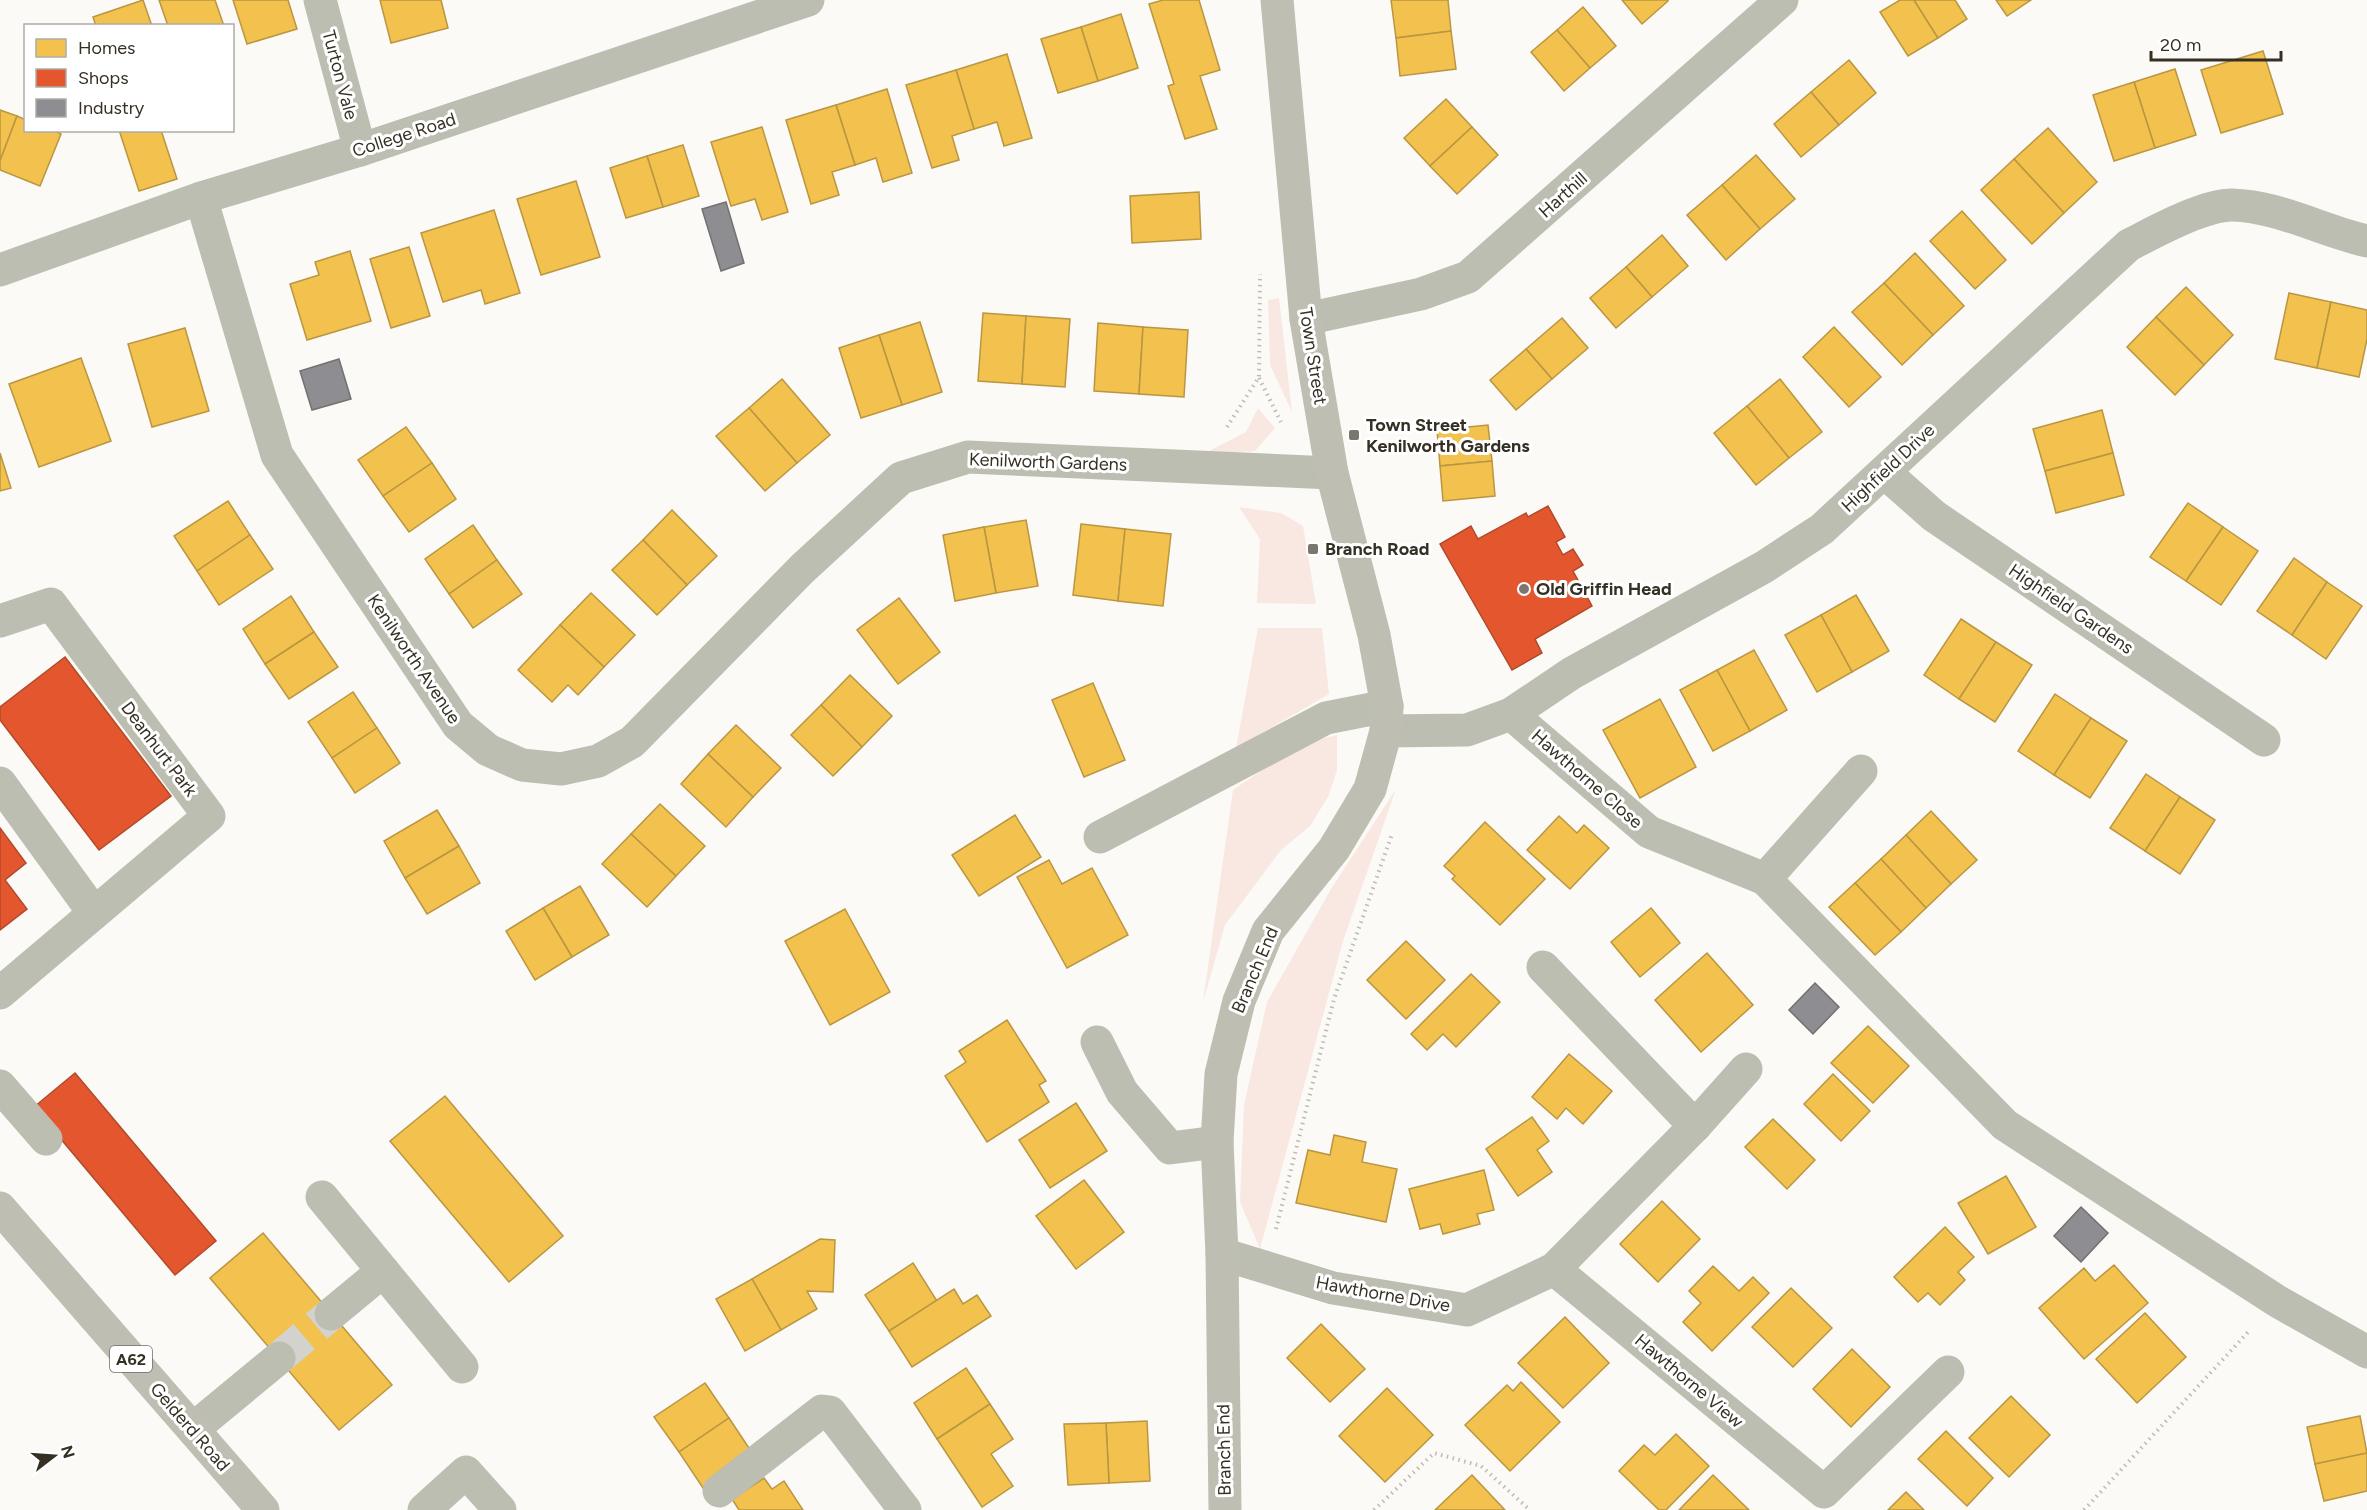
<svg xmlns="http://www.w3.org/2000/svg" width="2367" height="1510" font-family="Figtree,sans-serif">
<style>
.green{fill:#f9e7e2}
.homes{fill:#f2c14e;stroke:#ba9641;stroke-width:1.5}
.shops{fill:#e4572e;stroke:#b04b2b;stroke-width:1.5}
.industry{fill:#8d8d92;stroke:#737171;stroke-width:1.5}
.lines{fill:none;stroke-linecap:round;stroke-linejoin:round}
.minor-tunnel{stroke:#d4d2cd;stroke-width:33;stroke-dasharray:33 16;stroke-linecap:butt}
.path{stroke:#bbbcb3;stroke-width:4;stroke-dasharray:1.5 4.5;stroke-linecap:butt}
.minor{stroke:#bcbeb2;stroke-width:33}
.major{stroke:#bfbeb2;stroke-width:33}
.poi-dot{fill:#7b776e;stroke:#fff;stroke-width:2}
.labels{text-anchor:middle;stroke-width:6;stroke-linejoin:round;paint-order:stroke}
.shield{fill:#fff;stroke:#726e66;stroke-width:1.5}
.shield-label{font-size:16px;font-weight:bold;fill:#363024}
.street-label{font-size:18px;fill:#363024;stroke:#fff}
.poi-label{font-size:18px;font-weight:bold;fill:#363024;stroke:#fff;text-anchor:start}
</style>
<rect width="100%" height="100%" fill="#fcfaf7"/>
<g class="green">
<polygon points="1279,298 1292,412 1270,365 1268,300"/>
<polygon points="1258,408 1275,428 1255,451 1203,454 1246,432"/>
<polygon points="1239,507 1281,513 1303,526 1316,604 1257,603 1260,539"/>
<polygon points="1258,628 1322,628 1329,694 1236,748"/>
<polygon points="1337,735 1337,770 1328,797 1310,826 1281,850 1225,925 1203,1002 1233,790 1300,744"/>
<polygon points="1396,789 1343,941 1260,1249 1240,1202 1244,1105 1267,1002 1331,889"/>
</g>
<g class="homes">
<polygon points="143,0 152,26 96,26 93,17"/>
<polygon points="159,0 215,0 224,26 168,26"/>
<polygon points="233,0 288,0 297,29 247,44"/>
<polygon points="380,0 441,0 448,28 391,43"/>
<polygon points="1163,0 1199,0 1220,70 1200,76 1217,129 1185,139 1168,86 1174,84 1149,4"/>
<polygon points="1391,0 1448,0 1451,31 1396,38"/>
<polygon points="1622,0 1668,0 1668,1 1642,24"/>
<polygon points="1900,0 1914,0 1938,38 1908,56 1880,12"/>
<polygon points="1914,0 1955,0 1967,19 1938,38"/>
<polygon points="1996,0 2031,0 2007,16"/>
<polygon points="1583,7 1616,46 1590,68 1557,30"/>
<polygon points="1121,14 1138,68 1098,81 1081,27"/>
<polygon points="1081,27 1098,81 1058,93 1041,39"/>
<polygon points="1557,30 1590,68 1564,91 1531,52"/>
<polygon points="1451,31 1456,69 1400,76 1396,38"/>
<polygon points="2263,51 2283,114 2221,133 2201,70"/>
<polygon points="1007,54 1032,138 1004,146 997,122 974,129 956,70"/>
<polygon points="1849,60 1876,93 1839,125 1811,92"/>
<polygon points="2175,69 2196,135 2155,148 2134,82"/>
<polygon points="956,70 974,129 952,136 959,160 932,168 906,85"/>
<polygon points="2134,82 2155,148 2114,161 2093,95"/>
<polygon points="887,89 912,173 883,182 876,158 855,165 836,105"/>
<polygon points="1811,92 1839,125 1801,157 1774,124"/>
<polygon points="1446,99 1472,127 1430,166 1404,138"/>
<polygon points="836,105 855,165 832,172 839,195 811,204 786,120"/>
<polygon points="0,110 17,116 0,161"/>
<polygon points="17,116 26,120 26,130 53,130 61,134 40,186 0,170 0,161"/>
<polygon points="762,127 788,212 762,220 755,199 731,206 711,142"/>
<polygon points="1472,127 1498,155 1457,194 1430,166"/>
<polygon points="2048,128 2097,182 2064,213 2014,159"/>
<polygon points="119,130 161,130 177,179 139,191"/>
<polygon points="683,145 699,196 663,207 647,156"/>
<polygon points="1756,155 1795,199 1760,229 1722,185"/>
<polygon points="647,156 663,207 626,218 610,168"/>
<polygon points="2014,159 2064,213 2032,244 1981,190"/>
<polygon points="576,181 600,257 541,275 517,199"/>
<polygon points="1722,185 1760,229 1726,260 1687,215"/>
<polygon points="1199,192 1201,239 1132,243 1130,196"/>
<polygon points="494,210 520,293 485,304 481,290 443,302 421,233"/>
<polygon points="1962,211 2006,260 1975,289 1930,241"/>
<polygon points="1662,235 1688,266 1652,297 1626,267"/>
<polygon points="409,247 430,316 391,328 370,259"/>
<polygon points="350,251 371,321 307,340 290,284 319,275 315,262"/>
<polygon points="1915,253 1964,306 1933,335 1884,283"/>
<polygon points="1626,267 1652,297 1616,328 1590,298"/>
<polygon points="1884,283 1933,335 1902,365 1852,312"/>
<polygon points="2186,287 2233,335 2204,365 2156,317"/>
<polygon points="2289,293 2331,302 2317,368 2275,359"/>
<polygon points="2331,302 2367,310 2367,339 2359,377 2317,368"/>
<polygon points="983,313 1026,316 1022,384 978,381"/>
<polygon points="1026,316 1070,319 1065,387 1022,384"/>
<polygon points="2156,317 2204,365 2175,395 2127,347"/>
<polygon points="1562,318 1588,348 1552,379 1526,349"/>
<polygon points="920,322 942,392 902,405 879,335"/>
<polygon points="1098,323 1143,327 1139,394 1094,391"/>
<polygon points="1143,327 1188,330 1184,397 1139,394"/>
<polygon points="1834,327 1881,377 1849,407 1803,357"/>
<polygon points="185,328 209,411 152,427 128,344"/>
<polygon points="879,335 902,405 861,418 839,348"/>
<polygon points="1526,349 1552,379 1516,410 1490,380"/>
<polygon points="81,358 111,441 39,467 9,384"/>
<polygon points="782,379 830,435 797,463 749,408"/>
<polygon points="1780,379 1822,432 1789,458 1747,406"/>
<polygon points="1747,406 1789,458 1756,485 1714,433"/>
<polygon points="749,408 797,463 765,491 716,436"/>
<polygon points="2102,410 2113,453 2045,471 2033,429"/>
<polygon points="1488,425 1492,461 1440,466 1437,430"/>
<polygon points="406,427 432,463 383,496 358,460"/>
<polygon points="0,453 11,488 0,491"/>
<polygon points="2113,453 2124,495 2056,513 2045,471"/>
<polygon points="1492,461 1495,496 1443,501 1440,466"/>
<polygon points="432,463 456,499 409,532 383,496"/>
<polygon points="228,501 250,535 197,571 174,536"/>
<polygon points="2188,503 2223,527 2186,581 2150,557"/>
<polygon points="672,510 717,556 687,585 643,540"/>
<polygon points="1026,520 1038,586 996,593 984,527"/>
<polygon points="1081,524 1125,529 1118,601 1073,595"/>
<polygon points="473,525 497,560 449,594 425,559"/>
<polygon points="984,527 996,593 955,601 943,535"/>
<polygon points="2223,527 2258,551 2221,605 2186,581"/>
<polygon points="1125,529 1171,534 1163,606 1118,601"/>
<polygon points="250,535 273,569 219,605 197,571"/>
<polygon points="643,540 687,585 657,615 612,570"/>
<polygon points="2294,558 2327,582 2292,635 2257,611"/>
<polygon points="497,560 522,594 473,628 449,594"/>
<polygon points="2327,582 2362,606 2326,659 2292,635"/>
<polygon points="591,593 635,635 604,667 560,625"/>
<polygon points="1856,595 1889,651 1852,672 1821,615"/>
<polygon points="291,596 314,632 265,664 243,629"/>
<polygon points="899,598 940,652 898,684 857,630"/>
<polygon points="1821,615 1852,672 1817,692 1785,635"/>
<polygon points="1961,619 1996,642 1959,699 1924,675"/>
<polygon points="560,625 604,667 578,695 568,685 552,702 518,670"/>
<polygon points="314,632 338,667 289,699 265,664"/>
<polygon points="1996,642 2032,665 1995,722 1959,699"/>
<polygon points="1754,650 1787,710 1750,731 1717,670"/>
<polygon points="1717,670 1750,731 1713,751 1680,690"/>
<polygon points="850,675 892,716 862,747 821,705"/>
<polygon points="1093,683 1125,760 1084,777 1052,700"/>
<polygon points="353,692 377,728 332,758 308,722"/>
<polygon points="2055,694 2091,718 2054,775 2018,751"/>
<polygon points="1660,699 1696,767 1640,798 1603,730"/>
<polygon points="821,705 862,747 833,776 791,735"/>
<polygon points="2091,718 2127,741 2090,798 2054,775"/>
<polygon points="736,725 781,768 753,797 708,754"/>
<polygon points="377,728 400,763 355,793 332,758"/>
<polygon points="708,754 753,797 726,827 681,784"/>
<polygon points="2146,774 2180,797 2145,851 2110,828"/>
<polygon points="2180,797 2215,820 2180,874 2145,851"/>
<polygon points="660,804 705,846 676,876 631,834"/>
<polygon points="437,810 459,846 405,878 384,841"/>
<polygon points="1931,811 1977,860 1951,884 1906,835"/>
<polygon points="1015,815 1041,857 979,896 952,855"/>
<polygon points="1559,816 1577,833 1584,825 1609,848 1570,889 1527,850"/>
<polygon points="1485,822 1545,879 1500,925 1452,879 1455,876 1444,866"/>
<polygon points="631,834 676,876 647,907 602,864"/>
<polygon points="1906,835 1951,884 1926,908 1881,859"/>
<polygon points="459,846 480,883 427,914 405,878"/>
<polygon points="1881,859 1926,908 1901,932 1855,883"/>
<polygon points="1049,860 1062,884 1092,868 1128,935 1067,968 1017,877"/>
<polygon points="1855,883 1901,932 1875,955 1829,907"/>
<polygon points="580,886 609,935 572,957 543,908"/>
<polygon points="543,908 572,957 535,980 506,931"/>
<polygon points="1651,908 1680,943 1640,977 1611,942"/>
<polygon points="845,909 890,992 830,1025 785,941"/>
<polygon points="1406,941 1445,980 1406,1019 1367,980"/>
<polygon points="1707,953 1753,1005 1701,1052 1655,1000"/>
<polygon points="1471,974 1500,1002 1456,1047 1443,1034 1427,1050 1411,1034"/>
<polygon points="1007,1020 1046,1081 1039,1085 1049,1102 987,1142 945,1076 966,1062 959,1051"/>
<polygon points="1868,1026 1909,1066 1873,1103 1831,1063"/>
<polygon points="1569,1054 1612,1091 1583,1124 1566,1108 1557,1119 1532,1097"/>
<polygon points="1833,1074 1870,1111 1841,1141 1804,1104"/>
<polygon points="445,1096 563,1236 509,1282 390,1141"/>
<polygon points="1076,1103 1107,1151 1050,1188 1019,1140"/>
<polygon points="1532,1117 1549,1141 1537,1150 1552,1172 1518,1196 1486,1149"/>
<polygon points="1773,1119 1815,1160 1787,1189 1745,1147"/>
<polygon points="1334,1135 1366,1142 1362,1162 1397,1169 1386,1222 1296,1203 1308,1150 1330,1155"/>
<polygon points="1484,1170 1494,1210 1477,1214 1480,1224 1443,1234 1440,1224 1420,1229 1409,1189"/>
<polygon points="2006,1176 2036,1227 1988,1254 1958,1203"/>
<polygon points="1084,1180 1124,1232 1076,1269 1036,1216"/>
<polygon points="1662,1201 1700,1239 1658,1282 1620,1244"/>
<polygon points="1945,1227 1974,1257 1958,1272 1965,1280 1940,1305 1928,1293 1918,1302 1894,1277"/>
<polygon points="263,1233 392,1385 339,1430 210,1278"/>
<polygon points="820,1239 835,1240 833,1292 807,1291 817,1309 781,1330 752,1279"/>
<polygon points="913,1263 937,1301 889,1331 865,1295"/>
<polygon points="2114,1265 2148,1303 2084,1359 2039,1308 2084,1268 2095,1281"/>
<polygon points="1713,1266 1739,1291 1753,1277 1769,1293 1712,1351 1683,1322 1701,1303 1689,1291"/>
<polygon points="752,1279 781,1330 745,1351 716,1299"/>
<polygon points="1791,1288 1832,1328 1793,1367 1752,1327"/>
<polygon points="954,1289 963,1304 977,1295 991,1316 912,1367 889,1331"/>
<polygon points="2145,1313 2186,1357 2137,1403 2096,1359"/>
<polygon points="1565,1317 1609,1363 1563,1408 1518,1363"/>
<polygon points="1321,1324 1365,1369 1330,1402 1287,1358"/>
<polygon points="1852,1349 1890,1387 1851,1427 1813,1389"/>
<polygon points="966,1368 990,1404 937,1439 914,1403"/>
<polygon points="1521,1382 1560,1422 1510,1471 1465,1425 1507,1385 1513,1391"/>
<polygon points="705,1383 729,1418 679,1452 654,1417"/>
<polygon points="1387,1388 1433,1435 1385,1482 1339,1436"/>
<polygon points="2011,1396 2050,1435 2009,1477 1969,1438"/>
<polygon points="990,1404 1013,1439 991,1454 1013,1486 982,1507 937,1439"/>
<polygon points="2360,1416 2367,1453 2315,1464 2307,1427"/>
<polygon points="729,1418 753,1454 703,1488 679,1452"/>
<polygon points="1147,1421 1150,1481 1109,1483 1106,1423"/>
<polygon points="1106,1423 1109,1483 1068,1485 1064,1424"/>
<polygon points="1946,1431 1993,1478 1967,1506 1918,1459"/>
<polygon points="1676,1434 1709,1466 1666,1510 1659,1510 1619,1471 1644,1445 1655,1455"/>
<polygon points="2367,1453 2367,1491 2324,1501 2315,1464"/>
<polygon points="1472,1475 1505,1510 1435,1510"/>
<polygon points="1713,1475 1749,1510 1679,1510"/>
<polygon points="764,1478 772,1489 784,1481 803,1510 739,1510 732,1499"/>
<polygon points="1906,1492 1924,1510 1888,1510"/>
</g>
<g class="shops">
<polygon points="1548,506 1565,537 1556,542 1563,555 1573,549 1583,565 1573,571 1592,606 1535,639 1542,653 1512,670 1440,544 1471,526 1478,539 1526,513 1528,517"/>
<polygon points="65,657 171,796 99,850 0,720 0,707"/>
<polygon points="0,828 26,863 5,880 27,909 0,930"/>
<polygon points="75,1073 216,1241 175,1275 34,1107"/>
</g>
<g class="industry">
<polygon points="726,202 744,263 721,271 702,209"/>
<polygon points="339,359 351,399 312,410 300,371"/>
<polygon points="1815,983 1839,1007 1813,1034 1789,1010"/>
<polygon points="2081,1207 2108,1233 2081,1262 2054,1236"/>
</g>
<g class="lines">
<polyline class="minor-tunnel" points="279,1358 331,1314"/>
<g class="path">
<polyline points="1259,378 1281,422"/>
<polyline points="1227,427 1259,377 1260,274"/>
<polyline points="1276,1229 1334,999 1392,834"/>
<polyline points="1374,1510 1434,1453 1481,1466 1530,1510"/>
<polyline points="2084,1510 2250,1330"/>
</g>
<g class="minor">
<polyline points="320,0 360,150"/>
<polyline points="201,198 277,455 458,725 488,750 522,765 561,769 598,761 632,742 802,569 901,478 968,457 1332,473"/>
<polyline points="0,270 201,198 360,150 808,0"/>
<polyline points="1306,319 1421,294 1468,277 1782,0"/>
<polyline points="1884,472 1934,516 2264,740"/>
<polyline points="0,621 51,604 209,816 0,993"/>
<polyline points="1511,714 1649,832 1765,879 1861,771"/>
<path d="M1386,731L1467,730L1511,714L1572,673L1764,567L1822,529L2129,245C2155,232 2203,205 2232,205C2278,206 2323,231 2367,241"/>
<polyline points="0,783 94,913"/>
<polyline points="1100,837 1326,718 1387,706"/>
<polyline points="1765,879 2005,1125 2277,1301 2367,1352"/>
<polyline points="1543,967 1695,1126"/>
<polyline points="1097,1042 1122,1092 1170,1148 1217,1142"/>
<polyline points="0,1086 46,1139"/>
<polyline points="322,1197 383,1271"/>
<polyline points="1222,1254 1333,1288 1467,1310 1554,1269 1695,1126 1746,1069"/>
<polyline points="1554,1269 1824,1492 1948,1372"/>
<polyline points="331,1314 383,1271 462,1367"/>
<polyline points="193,1429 279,1358"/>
<polyline points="719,1491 822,1411 830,1412 905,1510"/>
<polyline points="424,1510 466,1472 500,1510"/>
</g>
<g class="major">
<polyline points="0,1208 263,1510"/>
<polyline points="1225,1510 1222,1254 1217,1142 1221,1074 1239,1001 1268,931 1334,849 1370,789 1386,731 1387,706 1374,635 1332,473 1306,319 1277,0"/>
</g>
</g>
<g class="poi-dot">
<rect x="1348" y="429" width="12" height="12" rx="3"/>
<rect x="1307" y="543" width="12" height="12" rx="3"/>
<circle cx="1524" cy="589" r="6"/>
</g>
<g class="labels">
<rect class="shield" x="110" y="1346" width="42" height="26" rx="4.5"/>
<g class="shield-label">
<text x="131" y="1365">A62</text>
</g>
<g class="street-label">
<text transform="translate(340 75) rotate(75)" y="6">Turton Vale</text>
<text transform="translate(404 135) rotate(-18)" y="6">College Road</text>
<text transform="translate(1563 195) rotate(-42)" y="6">Harthill</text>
<text transform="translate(1313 356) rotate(81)" y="6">Town Street</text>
<text transform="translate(1048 462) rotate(2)" y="6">Kenilworth Gardens</text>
<text transform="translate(1888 468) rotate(-43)" y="6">Highfield Drive</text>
<text transform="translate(2071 609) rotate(34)" y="6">Highfield Gardens</text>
<text transform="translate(414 659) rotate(56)" y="6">Kenilworth Avenue</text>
<text transform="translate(159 749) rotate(53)" y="6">Deanhurt Park</text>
<text transform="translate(1587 779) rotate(41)" y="6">Hawthorne Close</text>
<text transform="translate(1255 970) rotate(-67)" y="6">Branch End</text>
<text transform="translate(1383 1294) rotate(10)" y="6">Hawthorne Drive</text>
<text transform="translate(1689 1381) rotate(40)" y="6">Hawthorne View</text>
<text transform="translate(190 1427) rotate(49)" y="6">Gelderd Road</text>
<text transform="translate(1224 1450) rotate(-91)" y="6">Branch End</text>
</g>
<g class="poi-label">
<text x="1366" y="431">Town Street<tspan x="1366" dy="21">Kenilworth Gardens</tspan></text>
<text x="1325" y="555">Branch Road</text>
<text x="1536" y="595">Old Griffin Head</text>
</g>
</g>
<rect x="24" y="24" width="210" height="108" fill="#ffffff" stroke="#afaca7" stroke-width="1.5"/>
<rect x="36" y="39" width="30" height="18" fill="#f2c14e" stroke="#afaca7" stroke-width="1.5"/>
<text x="78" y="54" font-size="18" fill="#363024">Homes</text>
<rect x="36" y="69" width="30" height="18" fill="#e4572e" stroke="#afaca7" stroke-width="1.5"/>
<text x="78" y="84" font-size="18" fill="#363024">Shops</text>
<rect x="36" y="99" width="30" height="18" fill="#8d8d92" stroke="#afaca7" stroke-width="1.5"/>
<text x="78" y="114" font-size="18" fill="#363024">Industry</text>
<g transform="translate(54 1456) rotate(73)" stroke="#ffffff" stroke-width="4.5" paint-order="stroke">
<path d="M0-4.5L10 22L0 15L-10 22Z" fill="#363024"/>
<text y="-9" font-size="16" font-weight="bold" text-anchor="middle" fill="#363024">N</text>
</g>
<path d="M2151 51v9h130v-9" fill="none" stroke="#363024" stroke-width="3"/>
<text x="2160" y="51" font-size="18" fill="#363024" stroke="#ffffff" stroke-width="4.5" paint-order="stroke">20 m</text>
</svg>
